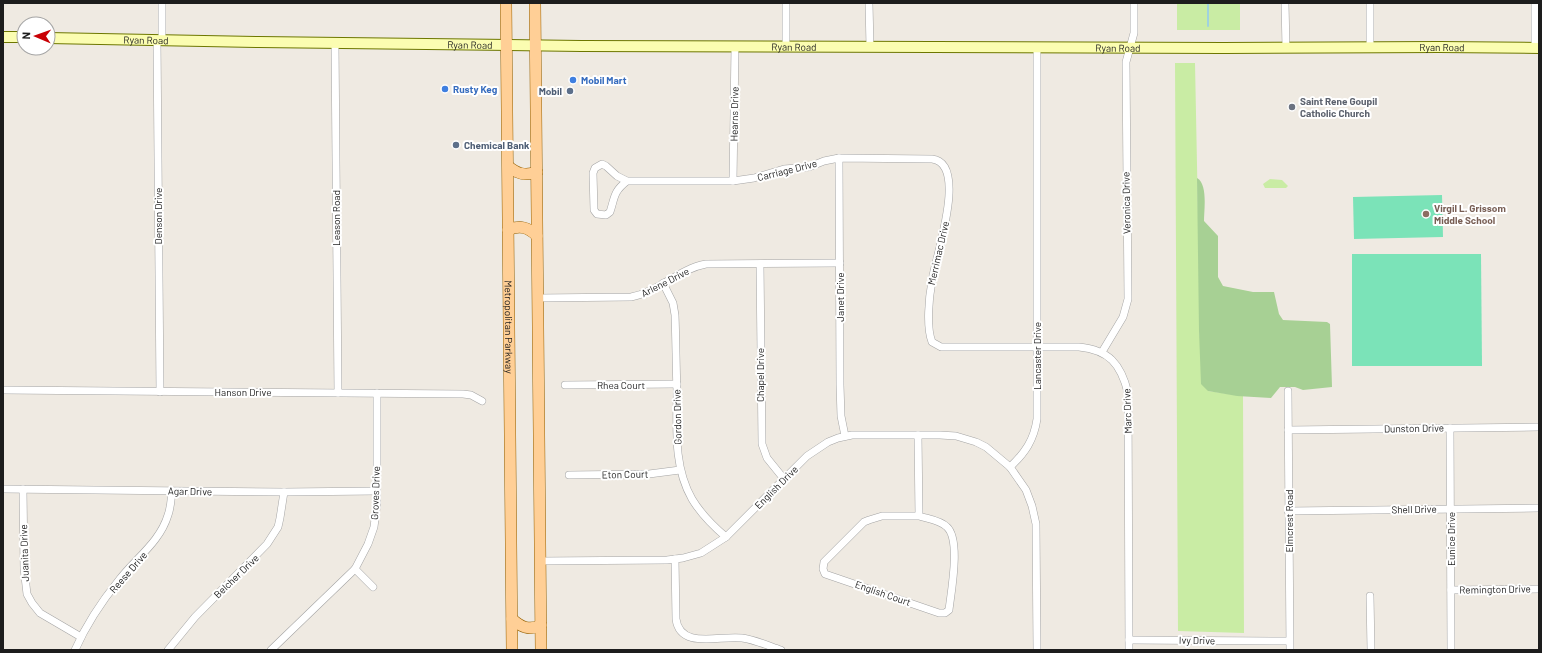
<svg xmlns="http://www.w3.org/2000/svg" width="1542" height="653" font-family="Barlow,sans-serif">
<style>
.grass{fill:#c9eca4}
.forest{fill:#a7d094}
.pitch{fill:#7be3b8}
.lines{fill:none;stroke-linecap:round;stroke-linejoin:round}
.stream{stroke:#9fd2df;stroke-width:2}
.minor-casing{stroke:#a4a4a4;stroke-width:8}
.secondary-casing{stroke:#6d7700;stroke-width:12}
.primary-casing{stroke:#956000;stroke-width:12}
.minor{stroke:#fff;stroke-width:7}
.secondary{stroke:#fbfdb1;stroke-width:10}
.primary{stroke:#ffcf96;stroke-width:11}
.shop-dot{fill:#3f7fe0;stroke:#fff;stroke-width:1.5}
.service-dot{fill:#5c6f8a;stroke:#fff;stroke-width:1.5}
.worship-dot{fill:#6b7280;stroke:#fff;stroke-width:1.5}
.education-dot{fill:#8d6e63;stroke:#fff;stroke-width:1.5}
.labels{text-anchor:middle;stroke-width:4;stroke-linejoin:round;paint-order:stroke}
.street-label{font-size:10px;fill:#1d1d1d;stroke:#fff}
.shop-label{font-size:10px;font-weight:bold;fill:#366cbe;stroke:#fff;text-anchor:start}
.service-label{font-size:10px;font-weight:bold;fill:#4e5e75;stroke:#fff;text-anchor:end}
.worship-label{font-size:10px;font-weight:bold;fill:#5b616d;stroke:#fff;text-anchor:start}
.education-label{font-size:10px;font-weight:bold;fill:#785e54;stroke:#fff;text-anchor:start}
</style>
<rect width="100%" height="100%" fill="#efeae2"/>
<g class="grass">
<rect x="1177" y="3" width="63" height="27"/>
<polygon points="1175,63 1195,63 1199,266 1199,331 1208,391 1243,396 1244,633 1178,631"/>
<polygon points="1270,179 1282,180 1288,186 1286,188 1265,188 1263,184"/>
</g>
<path class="forest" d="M1197,178C1208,184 1204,210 1204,221L1218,236V277L1223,286L1253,292H1274L1279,314L1283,320L1327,322L1330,324L1332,387L1303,390L1295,387H1280L1271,398L1237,396L1208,391L1201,384L1199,331Z"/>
<g class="pitch">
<polygon points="1442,195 1443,237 1354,239 1353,197"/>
<polygon points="1352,254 1481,254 1482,366 1352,366"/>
</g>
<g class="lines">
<polyline class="stream" points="1208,3 1208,26"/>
<defs>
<g id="minor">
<polyline points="869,3 870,47"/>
<polyline points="1285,3 1286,48"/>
<polyline points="1370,3 1370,48"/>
<polyline points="1535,3 1535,48"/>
<polyline points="157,40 160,392"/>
<polyline points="162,40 162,3"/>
<polyline points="335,43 338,393"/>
<polyline points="786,47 786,3"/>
<polyline points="839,158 840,385 841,416 845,436"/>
<path d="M627,181C613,192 615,197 610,212L606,215L597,214L594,210L593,173L595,168L602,164L606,166L617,176L627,181H733L754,178L784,169L809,167L824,161L839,158L932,159C969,163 935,258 932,281C929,297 926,327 932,342L941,347H1079C1109,350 1121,364 1128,393L1129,650"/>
<polyline points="733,181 735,47"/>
<polyline points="760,264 762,444 767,458 784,479"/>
<path d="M663,283L673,303L675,315C676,340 676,366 677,391C677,427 673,466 692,499C701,514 713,526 726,537"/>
<path d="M538,298L631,297C659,292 678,269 706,264L840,263"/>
<polyline points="1102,352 1123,317 1128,299 1126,62 1134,33 1134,3"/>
<polyline points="565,385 677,384"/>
<polyline points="3,390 463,394 471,395 482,401"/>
<polyline points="1288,391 1290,650"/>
<polyline points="1450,428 1451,650"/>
<polyline points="1288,430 1539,427"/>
<path d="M918,435L919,516C928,519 940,520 947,527C961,540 951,592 949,610L945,613H939L825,574L823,569L824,562L864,522L869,520L882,516H919"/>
<path d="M1010,467C1025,453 1034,440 1037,419V47"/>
<polyline points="569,475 649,474 680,470"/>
<polyline points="3,489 284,492 377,491"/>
<polyline points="23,489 24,568 27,594 32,603 40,613 81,637"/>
<polyline points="1288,511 1539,508"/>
<path d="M675,559L676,619C680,650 720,635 742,638C756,640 769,646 781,650"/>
<polyline points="540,561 667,560 683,558 701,553 726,537 807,456 828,442 838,438 852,435 940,435 956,436 976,442 986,447 1010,467 1026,490 1032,506 1036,524 1037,650"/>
<polyline points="355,569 373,587"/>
<polyline points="1451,590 1539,589"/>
<polyline points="1370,596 1371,650"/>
<polyline points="1129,640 1289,641"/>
<path d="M75,650C86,625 102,601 119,580C136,558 160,542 168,515C171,507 171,499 172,491"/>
<polyline points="168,650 195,617 267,544 278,527 280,518 284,492"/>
<polyline points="271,650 355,569 368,544 374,527 377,503 377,393"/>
</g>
<g id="secondary">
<polyline points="3,37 24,37"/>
<path id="s1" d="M48,38L259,42L581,46L1223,48L1439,47L1539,48"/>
</g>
<g id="primary">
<path id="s2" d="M506,3L512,650"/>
<polyline points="535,3 541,650"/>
<path d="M508,166C517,174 525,176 537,172"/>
<path d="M508,230C520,225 528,227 537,236"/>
<path d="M512,619C521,627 529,631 541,625"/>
</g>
</defs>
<use href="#minor" class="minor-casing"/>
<use href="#secondary" class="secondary-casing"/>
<use href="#primary" class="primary-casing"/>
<use href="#minor" class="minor"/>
<use href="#secondary" class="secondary"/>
<use href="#primary" class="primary"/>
</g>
<g class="shop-dot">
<circle cx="573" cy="80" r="4"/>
<circle cx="445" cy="89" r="4"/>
</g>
<g class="service-dot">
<circle cx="570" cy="91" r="4"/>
<circle cx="456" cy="145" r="4"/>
</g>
<circle class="worship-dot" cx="1292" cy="107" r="4"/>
<circle class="education-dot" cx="1426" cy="214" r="4"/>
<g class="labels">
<g class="street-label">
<text dy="4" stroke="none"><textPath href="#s1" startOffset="98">Ryan Road</textPath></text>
<text dy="4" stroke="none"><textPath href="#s1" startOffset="422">Ryan Road</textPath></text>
<text dy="4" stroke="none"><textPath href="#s1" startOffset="746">Ryan Road</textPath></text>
<text dy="4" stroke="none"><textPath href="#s1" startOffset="1394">Ryan Road</textPath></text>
<text dy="4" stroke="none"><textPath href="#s1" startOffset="1070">Ryan Road</textPath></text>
<text transform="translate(734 114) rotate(-89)" y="4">Hearns Drive</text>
<text transform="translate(787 170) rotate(-14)" y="4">Carriage Drive</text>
<text transform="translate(1126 203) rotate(-91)" y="4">Veronica Drive</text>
<text transform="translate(158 216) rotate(-90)" y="4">Denson Drive</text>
<text transform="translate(336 218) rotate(-90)" y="4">Leason Road</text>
<text transform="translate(938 253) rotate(-77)" y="4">Merrimac Drive</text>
<text transform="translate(665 282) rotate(-27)" y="4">Arlene Drive</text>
<text transform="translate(840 297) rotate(-90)" y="4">Janet Drive</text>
<text dy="4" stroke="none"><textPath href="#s2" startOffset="324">Metropolitan Parkway</textPath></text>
<text transform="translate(1037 356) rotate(-90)" y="4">Lancaster Drive</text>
<text transform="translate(760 375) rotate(-90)" y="4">Chapel Drive</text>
<text x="621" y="389">Rhea Court</text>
<text x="243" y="396">Hanson Drive</text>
<text transform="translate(1127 411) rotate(-92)" y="4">Marc Drive</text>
<text transform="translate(677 417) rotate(-91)" y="4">Gordon Drive</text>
<text transform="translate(1414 428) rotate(-1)" y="4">Dunston Drive</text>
<text transform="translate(625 474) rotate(-1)" y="4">Eton Court</text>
<text transform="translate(776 487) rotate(-45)" y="4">English Drive</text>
<text transform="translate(190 491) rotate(1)" y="4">Agar Drive</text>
<text transform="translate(375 493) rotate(-88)" y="4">Groves Drive</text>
<text transform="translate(1414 509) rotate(-1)" y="4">Shell Drive</text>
<text transform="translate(1289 521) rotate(-90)" y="4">Elmcrest Road</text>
<text transform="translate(1451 539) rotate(-90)" y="4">Eunice Drive</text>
<text transform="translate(24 553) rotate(-92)" y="4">Juanita Drive</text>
<text transform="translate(128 572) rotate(-49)" y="4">Reese Drive</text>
<text transform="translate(236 576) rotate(-44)" y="4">Belcher Drive</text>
<text transform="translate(1495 589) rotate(-1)" y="4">Remington Drive</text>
<text transform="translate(883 593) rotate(19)" y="4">English Court</text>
<text transform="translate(1197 640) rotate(1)" y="4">Ivy Drive</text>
</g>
<g class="shop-label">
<text x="581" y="84">Mobil Mart</text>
<text x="453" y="93">Rusty Keg</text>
</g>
<g class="service-label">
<text x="562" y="95">Mobil</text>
<text x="464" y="149" text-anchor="start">Chemical Bank</text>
</g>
<g class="worship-label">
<text x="1300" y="105">Saint Rene Goupil<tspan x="1300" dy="12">Catholic Church</tspan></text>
</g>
<g class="education-label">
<text x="1434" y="212">Virgil L. Grissom<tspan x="1434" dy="12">Middle School</tspan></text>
</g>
</g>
<rect width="1542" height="653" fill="none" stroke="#1d1d1d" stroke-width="8"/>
<g transform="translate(36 36) rotate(272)"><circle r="19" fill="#ffffff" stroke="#a5a5a5"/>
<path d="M0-3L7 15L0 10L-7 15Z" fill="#c90005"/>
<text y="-6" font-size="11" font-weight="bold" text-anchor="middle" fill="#1d1d1d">N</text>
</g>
</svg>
